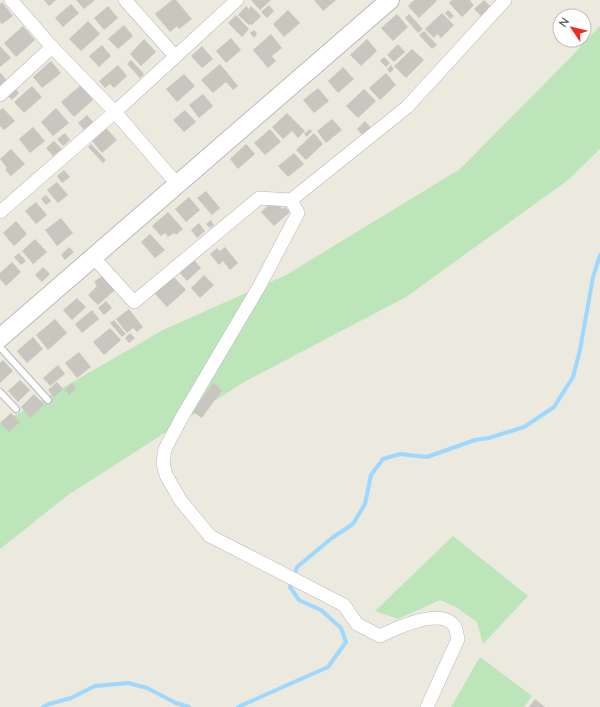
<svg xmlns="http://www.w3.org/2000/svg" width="600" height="707" font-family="Lato,sans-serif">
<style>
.green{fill:#bce5ba}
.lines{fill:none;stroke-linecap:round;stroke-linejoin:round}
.stream{stroke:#9dd8ff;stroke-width:4}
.building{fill:#c9c5bf}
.lane-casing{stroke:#b5b8bd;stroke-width:8}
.street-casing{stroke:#b5b8bd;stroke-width:14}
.secondary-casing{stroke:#b5babf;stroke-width:20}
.lane{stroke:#fff;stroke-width:6}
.street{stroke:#fff;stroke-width:13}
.secondary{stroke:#fff;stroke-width:18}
</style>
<rect width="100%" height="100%" fill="#ece9df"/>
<g class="green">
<polygon points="600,26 600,149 568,180 406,297 244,382 68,495 0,549 0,424 163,330 286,275 460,169 570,58"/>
<polygon points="453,536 528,596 483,644 477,622 456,607 440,600 398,619 375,611"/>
<polygon points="480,657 532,696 524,707 451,707"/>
</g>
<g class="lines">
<g class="stream">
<polyline points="43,707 49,704 71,698 95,686 128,683 147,688 176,703 189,707"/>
<polyline points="238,707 328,667 346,642 341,628 321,610 299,600 290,587 297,567 332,538 353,524 365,504 371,475 383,459 400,454 427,457 475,440 489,438 524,427 554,407 573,377 580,350 593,277 600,255"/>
</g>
</g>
<g class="building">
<polygon points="44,0 56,0 49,6"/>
<polygon points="76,0 95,0 84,9"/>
<polygon points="172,0 176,0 192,19 179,29 177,26 170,32 155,14"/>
<polygon points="251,0 271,0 260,10"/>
<polygon points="314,0 336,0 323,11"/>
<polygon points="414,0 436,0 437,1 419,18 408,6"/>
<polygon points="452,0 471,0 470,1 474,5 462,17 449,3"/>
<polygon points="484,0 492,8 482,17 474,9"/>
<polygon points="2,2 13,16 2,24 0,22 0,4"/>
<polygon points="71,4 79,13 63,27 55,18"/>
<polygon points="269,5 274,11 267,18 261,12"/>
<polygon points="108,6 118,18 104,30 94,18"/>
<polygon points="246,6 249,9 251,6 261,16 252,25 250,24 249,25 238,15"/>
<polygon points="288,10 300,23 284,37 273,24"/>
<polygon points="448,10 454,16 450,19 445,13"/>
<polygon points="442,13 454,25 441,38 437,34 434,38 425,29"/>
<polygon points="397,14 408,27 393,41 381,28"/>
<polygon points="409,14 423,29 418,33 405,18"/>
<polygon points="236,15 249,29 242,37 228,23"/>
<polygon points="88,21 100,34 81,51 69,39"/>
<polygon points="124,25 133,36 118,49 108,39"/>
<polygon points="23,26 35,40 16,57 4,43"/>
<polygon points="254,30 257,34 254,38 250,33"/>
<polygon points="424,31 437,45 432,49 419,35"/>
<polygon points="271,34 282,48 272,56 276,61 268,68 253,50"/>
<polygon points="231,38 241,50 226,63 216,51"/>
<polygon points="144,39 156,52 141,66 130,54"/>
<polygon points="367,39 377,51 361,66 350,55"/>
<polygon points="398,44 405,52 394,62 387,55"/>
<polygon points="102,45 111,56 99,67 89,56"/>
<polygon points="0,46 11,58 0,67"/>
<polygon points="202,46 213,59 202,68 191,56"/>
<polygon points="412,49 424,60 406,78 394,66"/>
<polygon points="384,57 390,63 386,67 380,61"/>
<polygon points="131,60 144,74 140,78 127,64"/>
<polygon points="51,61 61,73 42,88 33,77"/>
<polygon points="220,64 238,86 233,90 226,82 213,93 201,80"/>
<polygon points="118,65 127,76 114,88 110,84 105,88 99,81"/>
<polygon points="391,65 394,69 390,73 387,69"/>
<polygon points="343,67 354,79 338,93 328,81"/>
<polygon points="1,73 7,81 0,87 0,74"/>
<polygon points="386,73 396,85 380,100 369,88"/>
<polygon points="184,74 195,86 177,102 166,89"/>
<polygon points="81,85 93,100 74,117 61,102"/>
<polygon points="32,86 42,97 24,113 14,102"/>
<polygon points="318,88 329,101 314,113 303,100"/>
<polygon points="16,89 19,93 12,100 8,96"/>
<polygon points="364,89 376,101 358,118 346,106"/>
<polygon points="203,94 213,106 199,118 189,105"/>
<polygon points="3,108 15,121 4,130 0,126 0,110"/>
<polygon points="56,108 69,123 53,136 41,122"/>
<polygon points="185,110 196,122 184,132 173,120"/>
<polygon points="287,113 305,131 298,138 292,131 283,139 272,127"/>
<polygon points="87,115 93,122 84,130 78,123"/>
<polygon points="332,119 342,130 326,143 317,131"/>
<polygon points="365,121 371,128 363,136 357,129"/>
<polygon points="33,127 45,141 30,153 19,139"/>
<polygon points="106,128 117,140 102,153 92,141"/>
<polygon points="270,129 281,142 265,155 254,143"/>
<polygon points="310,129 312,131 307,137 304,134"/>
<polygon points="65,133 70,140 63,146 57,139"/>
<polygon points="314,133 323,144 306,160 296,150"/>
<polygon points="54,141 62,149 53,156 46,148"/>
<polygon points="91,144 106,160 103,163 88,147"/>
<polygon points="246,144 255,154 238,169 230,159"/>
<polygon points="11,149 25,164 11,176 5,170 7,168 0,159"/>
<polygon points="294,153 304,164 288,177 278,166"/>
<polygon points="64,170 70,177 62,183 57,176"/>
<polygon points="57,182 68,195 58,203 47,190"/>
<polygon points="206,191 220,208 212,215 197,198"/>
<polygon points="46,195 51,201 46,205 41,199"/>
<polygon points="189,197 200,210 186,222 175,209"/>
<polygon points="36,202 47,215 36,224 25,211"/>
<polygon points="270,204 279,204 282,209 285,207 290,212 274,226 261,212"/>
<polygon points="168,212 183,229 176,235 174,233 168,237 165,233 161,236 152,226"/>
<polygon points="61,218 73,233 57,246 45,230"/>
<polygon points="211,220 214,225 210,228 206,224"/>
<polygon points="16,221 27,234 14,246 3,233"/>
<polygon points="199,223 205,231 197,238 191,230"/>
<polygon points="150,234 165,250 155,258 141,242"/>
<polygon points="35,239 47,252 33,264 22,251"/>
<polygon points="69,247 74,252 65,260 61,255"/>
<polygon points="225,247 238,263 230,270 223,261 219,265 210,254 217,248 220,251"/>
<polygon points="19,253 26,261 21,265 14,257"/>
<polygon points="193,259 201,268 187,281 179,272"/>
<polygon points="12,262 21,272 6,286 0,279 0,273"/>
<polygon points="43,267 50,274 42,282 35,275"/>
<polygon points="103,275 116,289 98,305 88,295 97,286 94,282"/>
<polygon points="204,275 214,285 200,298 191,288"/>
<polygon points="174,277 186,290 167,307 155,294"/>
<polygon points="77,298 86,307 72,320 63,310"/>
<polygon points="106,301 112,308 104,315 98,308"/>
<polygon points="129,309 143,327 137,332 133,328 127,333 116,319"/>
<polygon points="92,310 99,319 82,333 75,324"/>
<polygon points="55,319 67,333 48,350 36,335"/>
<polygon points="114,320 126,334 122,337 110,323"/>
<polygon points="110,328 121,340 104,355 93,342"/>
<polygon points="130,333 135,338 129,343 125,338"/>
<polygon points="33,337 43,349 27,363 17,351"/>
<polygon points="79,352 91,367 77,378 65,363"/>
<polygon points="3,360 13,371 0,383 0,363"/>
<polygon points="58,365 65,374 50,386 43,378"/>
<polygon points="20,380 30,390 18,402 8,391"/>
<polygon points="57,382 63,389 54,397 48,390"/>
<polygon points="72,383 76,388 69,395 65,390"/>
<polygon points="213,383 222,390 202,418 193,412"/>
<polygon points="34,394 44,405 30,418 21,407"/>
<polygon points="11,413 20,422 9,432 0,423"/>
<polygon points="535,699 545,707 529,707"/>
</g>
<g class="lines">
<defs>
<g id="lane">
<polyline points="0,347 48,400"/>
<polyline points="0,392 16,409"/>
</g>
<g id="street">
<polyline points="11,0 52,47 115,112 177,184"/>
<polyline points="125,0 175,56"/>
<polyline points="0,95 52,47"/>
<path d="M291,200L298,213L260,285L182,417L165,449L163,463L166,475L181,501L210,536L344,605L357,624L380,636C396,628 442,606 455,627C457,631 457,636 458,639L427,707"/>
<polyline points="0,212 115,112 237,0"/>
<polyline points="94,258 134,302 259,198 291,200 407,107 505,0"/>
</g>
<polyline id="secondary" points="0,338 390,0"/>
</defs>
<use href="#lane" class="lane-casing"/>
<use href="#street" class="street-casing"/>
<use href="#secondary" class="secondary-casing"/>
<use href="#lane" class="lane"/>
<use href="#street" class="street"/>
<use href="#secondary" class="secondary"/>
</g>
<g transform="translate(572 28) rotate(305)"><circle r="19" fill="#ffffff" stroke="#bcbec0"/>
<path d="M0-3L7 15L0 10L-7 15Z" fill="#ee2b24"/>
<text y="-6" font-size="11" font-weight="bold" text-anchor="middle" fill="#585d61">N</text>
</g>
</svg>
